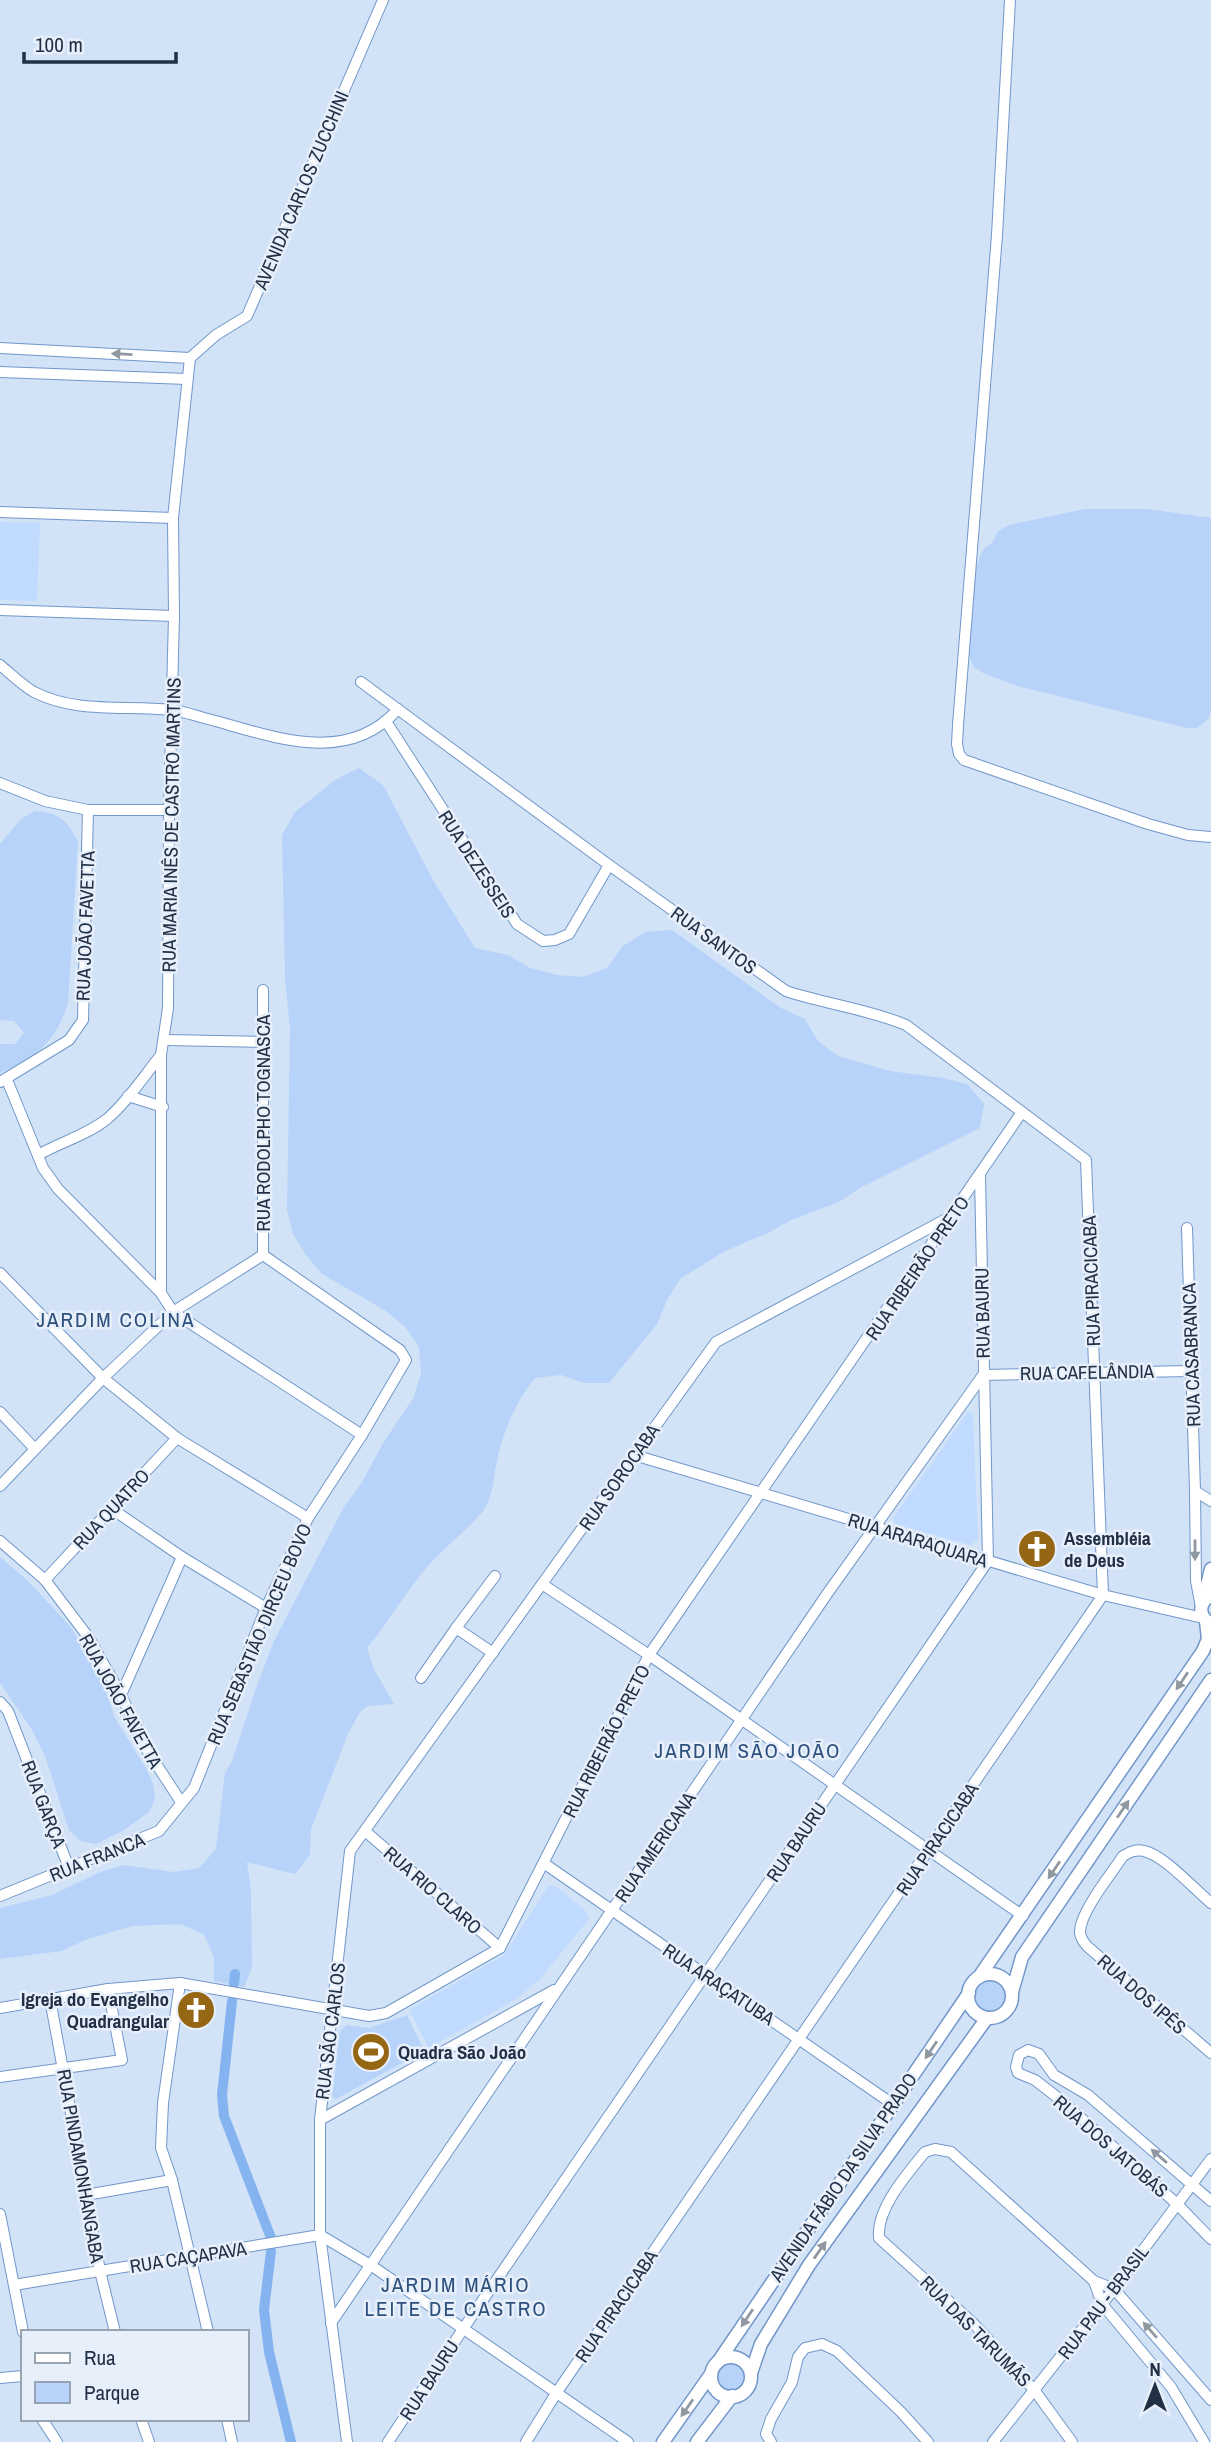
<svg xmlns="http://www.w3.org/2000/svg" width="1211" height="2442" font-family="'Archivo Narrow',sans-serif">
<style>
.built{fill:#c0dbff}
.green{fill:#b7d3f9}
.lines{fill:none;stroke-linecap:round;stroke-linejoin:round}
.canal{stroke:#85b3f0;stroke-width:10}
.minor-casing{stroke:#7197c9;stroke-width:12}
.major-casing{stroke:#7197c9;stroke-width:15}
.minor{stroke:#fff;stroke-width:10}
.major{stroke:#fff;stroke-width:12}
.oneway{fill:#9098a2}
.labels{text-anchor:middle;stroke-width:5;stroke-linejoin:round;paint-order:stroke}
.street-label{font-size:19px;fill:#213045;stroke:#e7effa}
.poi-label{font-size:19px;font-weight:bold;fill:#213045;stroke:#e7effa;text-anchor:start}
.neighbourhood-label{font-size:21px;letter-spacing:2px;fill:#2d507d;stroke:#e7effa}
</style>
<rect width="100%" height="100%" fill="#d2e3f8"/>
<g class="built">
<polygon points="0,522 40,523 37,601 0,600"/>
<polygon points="968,1412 973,1413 978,1539 971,1545 895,1524 893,1518"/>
<polygon points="548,1886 555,1886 586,1911 589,1919 539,1980 516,1999 429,2048 409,2010 504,1955"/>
</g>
<g class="green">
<polygon points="1085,509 1148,509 1211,518 1211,711 1208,719 1197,728 1187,728 1017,686 983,673 974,667 970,659 968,649 974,574 978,562 983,549 992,543 998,531 1009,525"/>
<path d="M359,768L383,785L433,880L475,948L508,955L530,968L557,975L583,977L607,968L623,946L645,932L672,930L781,1008L805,1019L818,1041L838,1056L890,1071L943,1078L967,1084L984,1104L980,1128L860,1188L839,1202L791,1220L770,1232L723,1252L680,1279L667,1300L657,1324L609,1383H584L561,1375L535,1378C517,1400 502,1433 497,1461C493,1478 494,1492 485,1508C474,1525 443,1548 428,1566C405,1592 389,1622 367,1648L374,1669L394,1704L368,1706L360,1712L348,1734L311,1829L310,1855L295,1874L247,1862L251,1890L252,1967L244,1987L214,1981V1957L204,1935L181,1924L132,1926L85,1940L62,1951L0,1959V1908L52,1895L100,1872L124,1865L174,1872L199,1868L216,1849L225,1773L232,1761L256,1688L274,1641L345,1505L361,1484L383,1443L414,1397L421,1373L419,1347L405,1327L386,1311L322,1274L306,1255L293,1234L287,1210L290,1028L285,978L282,835L295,812L335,780Z"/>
<path d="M35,811C60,813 67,820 78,842L68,1003C55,1043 38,1056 0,1073V1044H15L24,1033L14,1021L0,1020V844L21,819Z"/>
<polygon points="0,1557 28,1581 69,1625 78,1639 101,1678 115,1718 147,1770 153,1784 155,1799 149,1812 124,1830 96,1844 81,1841 69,1830 45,1756 31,1728 0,1683"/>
<circle cx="991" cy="1997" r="16"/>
<polygon points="407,2015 424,2051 336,2099 332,2097 340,2031 347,2025 369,2028"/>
<circle cx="731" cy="2377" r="16"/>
</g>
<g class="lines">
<g class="canal">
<polyline points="234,1984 235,1974"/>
<polyline points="232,2001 222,2095 224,2116 271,2238"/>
<polyline points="271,2251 264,2310 269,2352 291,2442"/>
</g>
<defs>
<g id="minor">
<polyline points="1010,0 997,235 958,725 957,744 959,754 964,760 1148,824 1188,835 1211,837"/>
<polyline points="0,348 190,358"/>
<polyline points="190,358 216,335 247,316 383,0"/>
<polyline points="0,372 187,379"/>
<polyline points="0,512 173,518"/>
<polyline points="0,610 174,616"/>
<path d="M0,665C11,674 22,685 34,692C77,714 125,705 171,710C183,711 196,716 208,719C272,736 347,767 398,709"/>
<path d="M361,682L609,865L786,991C825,1004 868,1009 906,1025L1086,1160L1103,1595L557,2392L526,2442"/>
<polyline points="387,723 517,924 543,941 555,940 569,934 609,865"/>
<polyline points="0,783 45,801 88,810 169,810"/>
<polyline points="263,990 263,1255"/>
<polyline points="165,1040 263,1042"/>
<polyline points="7,1080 43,1168 58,1189 161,1293 173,1312 362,1435"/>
<polyline points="0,1082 69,1040 83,1020 88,810"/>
<polyline points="128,1096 163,1107"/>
<path d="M38,1155C61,1142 87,1135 107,1119C128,1101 144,1076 161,1055"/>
<polyline points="1187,1228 1195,1491 1196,1581 1201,1607"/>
<polyline points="0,1273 103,1378 177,1438 308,1518"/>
<polyline points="161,1293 161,1055 168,1008 169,810 174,616 173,518 190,358"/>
<polyline points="0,1412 35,1449"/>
<polyline points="634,1455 1103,1595 1203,1618"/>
<polyline points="0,1486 103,1378 173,1312 263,1255"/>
<polyline points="1195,1491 1211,1501"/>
<polyline points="112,1509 182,1557 266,1608"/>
<polyline points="0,1541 45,1580 89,1638 121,1695 147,1750 181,1802"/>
<polyline points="45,1580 177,1438"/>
<polyline points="542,1584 649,1655 1023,1916"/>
<polyline points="456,1628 495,1576"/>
<polyline points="421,1678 456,1628 493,1653"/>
<polyline points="121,1695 182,1557"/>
<polyline points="0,1702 8,1711 69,1868"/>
<polyline points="365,1831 500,1948"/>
<polyline points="545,1864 894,2105"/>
<polyline points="0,1896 159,1831 194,1788 266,1608 308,1518 362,1435 406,1360 400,1350 263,1255"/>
<path d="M1211,1903C1195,1890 1164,1855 1144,1851C1136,1849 1130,1852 1123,1856C1112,1873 1079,1913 1080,1933C1081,1939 1084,1943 1088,1947L1211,2053"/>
<polyline points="180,1983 163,2103 161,2148 172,2180 208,2332"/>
<polyline points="50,1999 100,2271 115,2332"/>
<polyline points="0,2008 108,1989 180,1983 369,2016 386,2013 500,1948 649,1655 1022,1112"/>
<polyline points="0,2077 122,2060 108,1989"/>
<polyline points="320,2120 554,1990"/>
<polyline points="86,2195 172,2180"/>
<polyline points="1211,2201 1088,2095 1054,2075 1039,2054 1028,2050 1019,2055 1016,2067 1018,2073 1035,2080 1062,2101 1177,2204 1211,2239"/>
<polyline points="0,2214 23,2332"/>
<polyline points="320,2235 372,2266 628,2442"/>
<polyline points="1094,2281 1102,2304 1171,2387 1204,2442"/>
<polyline points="14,2285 320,2235"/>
<polyline points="331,2323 827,1594 983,1375 1191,1371"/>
<polyline points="0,2378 23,2376"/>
<polyline points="42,2419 57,2442"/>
<polyline points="141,2419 149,2442"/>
<polyline points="227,2419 232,2442"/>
<polyline points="347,2442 320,2235 320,2120 350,1851 716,1342 950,1217"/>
<polyline points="388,2442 463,2329 988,1561 980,1176"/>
<polyline points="771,2442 766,2434 771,2419 792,2382 798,2357 805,2348 822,2344 837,2351 901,2412 928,2442"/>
<polyline points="993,2442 1114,2289 1211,2159"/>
<path d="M1072,2442L1035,2391L974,2324L879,2238C876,2209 907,2174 925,2152L935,2149L951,2152L1094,2281L1114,2289L1211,2400"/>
</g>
<g id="major">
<path d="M1211,1595C1198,1603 1198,1616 1211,1624"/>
<polyline points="1203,1602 1211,1569"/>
<circle cx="990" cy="1996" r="22"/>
<polyline points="979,1977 1203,1651 1208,1639 1206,1621"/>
<polyline points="1012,1992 1022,1957 1211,1680"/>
<circle cx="731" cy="2377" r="20"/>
<polyline points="718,2362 969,1993"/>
<polyline points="751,2373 761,2344 809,2265 987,2018"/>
<polyline points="663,2442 711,2374"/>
<polyline points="697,2442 732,2396"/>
</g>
</defs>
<use href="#minor" class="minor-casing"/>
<use href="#major" class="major-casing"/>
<use href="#minor" class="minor"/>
<use href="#major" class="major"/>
</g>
<defs><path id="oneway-solid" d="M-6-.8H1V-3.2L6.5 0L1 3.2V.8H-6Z" transform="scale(1.75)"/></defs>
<g class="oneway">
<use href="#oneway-solid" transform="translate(122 354) rotate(-177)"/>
<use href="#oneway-solid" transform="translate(1195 1550) rotate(90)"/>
<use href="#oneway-solid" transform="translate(1182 1681) rotate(124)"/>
<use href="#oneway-solid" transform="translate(1123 1809) rotate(-56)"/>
<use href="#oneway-solid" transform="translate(1054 1870) rotate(124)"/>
<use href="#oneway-solid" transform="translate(931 2050) rotate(124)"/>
<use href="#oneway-solid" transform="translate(1159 2156) rotate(-139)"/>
<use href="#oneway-solid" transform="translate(820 2250) rotate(-55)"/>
<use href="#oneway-solid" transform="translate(747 2318) rotate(124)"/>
<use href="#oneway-solid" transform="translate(1150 2330) rotate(-131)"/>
<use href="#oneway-solid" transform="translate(687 2408) rotate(125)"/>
</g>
<defs>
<symbol id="church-disc" viewBox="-11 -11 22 22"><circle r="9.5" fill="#956614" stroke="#e7effa"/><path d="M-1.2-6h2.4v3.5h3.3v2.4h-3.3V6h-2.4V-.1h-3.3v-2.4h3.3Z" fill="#fff"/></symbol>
<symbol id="stadium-disc" viewBox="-11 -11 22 22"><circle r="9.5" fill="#956614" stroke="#e7effa"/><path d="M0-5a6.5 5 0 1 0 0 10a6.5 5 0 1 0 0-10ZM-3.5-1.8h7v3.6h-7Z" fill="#fff"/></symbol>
</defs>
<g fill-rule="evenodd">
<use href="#church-disc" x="1015" y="1527" width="44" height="44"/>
<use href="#church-disc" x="174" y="1988" width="44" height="44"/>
<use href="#stadium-disc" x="349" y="2030" width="44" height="44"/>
</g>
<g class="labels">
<g class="street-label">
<text transform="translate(301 190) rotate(-67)" y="7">AVENIDA CARLOS ZUCCHINI</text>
<text transform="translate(171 825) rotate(-89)" y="7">RUA MARIA INÊS DE CASTRO MARTINS</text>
<text transform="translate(477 864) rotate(57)" y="7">RUA DEZESSEIS</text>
<text transform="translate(85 926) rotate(-88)" y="7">RUA JOÃO FAVETTA</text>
<text transform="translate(714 940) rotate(36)" y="7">RUA SANTOS</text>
<text transform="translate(263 1123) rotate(-90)" y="7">RUA RODOLPHO TOGNASCA</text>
<text transform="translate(917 1268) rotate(-56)" y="7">RUA RIBEIRÃO PRETO</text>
<text transform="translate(1091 1281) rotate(-92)" y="7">RUA PIRACICABA</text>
<text transform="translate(982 1313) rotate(-91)" y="7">RUA BAURU</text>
<text transform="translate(1191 1355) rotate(-92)" y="7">RUA CASABRANCA</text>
<text transform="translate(1087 1372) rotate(-1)" y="7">RUA CAFELÂNDIA</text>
<text transform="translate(619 1477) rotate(-55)" y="7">RUA SOROCABA</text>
<text transform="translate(111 1509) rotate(-47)" y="7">RUA QUATRO</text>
<text transform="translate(918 1540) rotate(17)" y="7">RUA ARARAQUARA</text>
<text transform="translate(259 1634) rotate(-67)" y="7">RUA SEBASTIÃO DIRCEU BOVO</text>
<text transform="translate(121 1701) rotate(61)" y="7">RUA JOÃO FAVETTA</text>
<text transform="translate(606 1741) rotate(-63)" y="7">RUA RIBEIRÃO PRETO</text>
<text transform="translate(44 1804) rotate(69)" y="7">RUA GARÇA</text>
<text transform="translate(937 1839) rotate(-56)" y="7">RUA PIRACICABA</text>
<text transform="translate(796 1842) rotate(-56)" y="7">RUA BAURU</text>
<text transform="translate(655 1847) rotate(-56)" y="7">RUA AMERICANA</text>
<text transform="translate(97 1857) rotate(-22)" y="7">RUA FRANCA</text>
<text transform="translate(433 1890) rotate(41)" y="7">RUA RIO CLARO</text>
<text transform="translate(719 1984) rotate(34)" y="7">RUA ARAÇATUBA</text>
<text transform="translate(1142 1994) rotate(41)" y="7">RUA DOS IPÊS</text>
<text transform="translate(330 2031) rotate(-83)" y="7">RUA SÃO CARLOS</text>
<text transform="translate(1111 2146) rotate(41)" y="7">RUA DOS JATOBÁS</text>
<text transform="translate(81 2166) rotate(80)" y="7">RUA PINDAMONHANGABA</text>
<text transform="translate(843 2177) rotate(-56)" y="7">AVENIDA FÁBIO DA SILVA PRADO</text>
<text transform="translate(188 2257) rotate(-9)" y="7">RUA CAÇAPAVA</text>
<text transform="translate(1103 2302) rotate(-53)" y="7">RUA PAU - BRASIL</text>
<text transform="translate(616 2306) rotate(-56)" y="7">RUA PIRACICABA</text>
<text transform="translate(976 2331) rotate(45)" y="7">RUA DAS TARUMÃS</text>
<text transform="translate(429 2380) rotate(-57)" y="7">RUA BAURU</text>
</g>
<g class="poi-label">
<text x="1064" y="1545">Assembléia<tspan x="1064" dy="22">de Deus</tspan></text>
<text x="169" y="2006" text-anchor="end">Igreja do Evangelho<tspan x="169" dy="22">Quadrangular</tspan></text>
<text x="398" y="2059">Quadra São João</text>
</g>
<g class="neighbourhood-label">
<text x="116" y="1327">JARDIM COLINA</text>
<text x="748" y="1758">JARDIM SÃO JOÃO</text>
<text x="456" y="2292">JARDIM MÁRIO<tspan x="456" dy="24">LEITE DE CASTRO</tspan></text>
</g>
</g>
<rect x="21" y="2330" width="228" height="91" fill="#e7effa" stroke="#98a3b2" stroke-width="2"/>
<rect x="35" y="2353" width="35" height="10" fill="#ffffff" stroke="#98a3b2" stroke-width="2"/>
<text x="84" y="2365" font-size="21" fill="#213045">Rua</text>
<rect x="35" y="2382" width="35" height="21" fill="#b7d3f9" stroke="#98a3b2" stroke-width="2"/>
<text x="84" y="2400" font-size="21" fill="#213045">Parque</text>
<g transform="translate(1155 2386)" stroke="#e7effa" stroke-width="5" paint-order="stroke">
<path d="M0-5L12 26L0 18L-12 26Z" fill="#213045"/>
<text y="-10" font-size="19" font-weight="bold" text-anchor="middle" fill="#213045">N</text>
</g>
<path d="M24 52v10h152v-10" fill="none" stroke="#213045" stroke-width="3.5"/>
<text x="35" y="52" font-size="21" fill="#213045" stroke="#e7effa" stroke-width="5" paint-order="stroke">100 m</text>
</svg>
